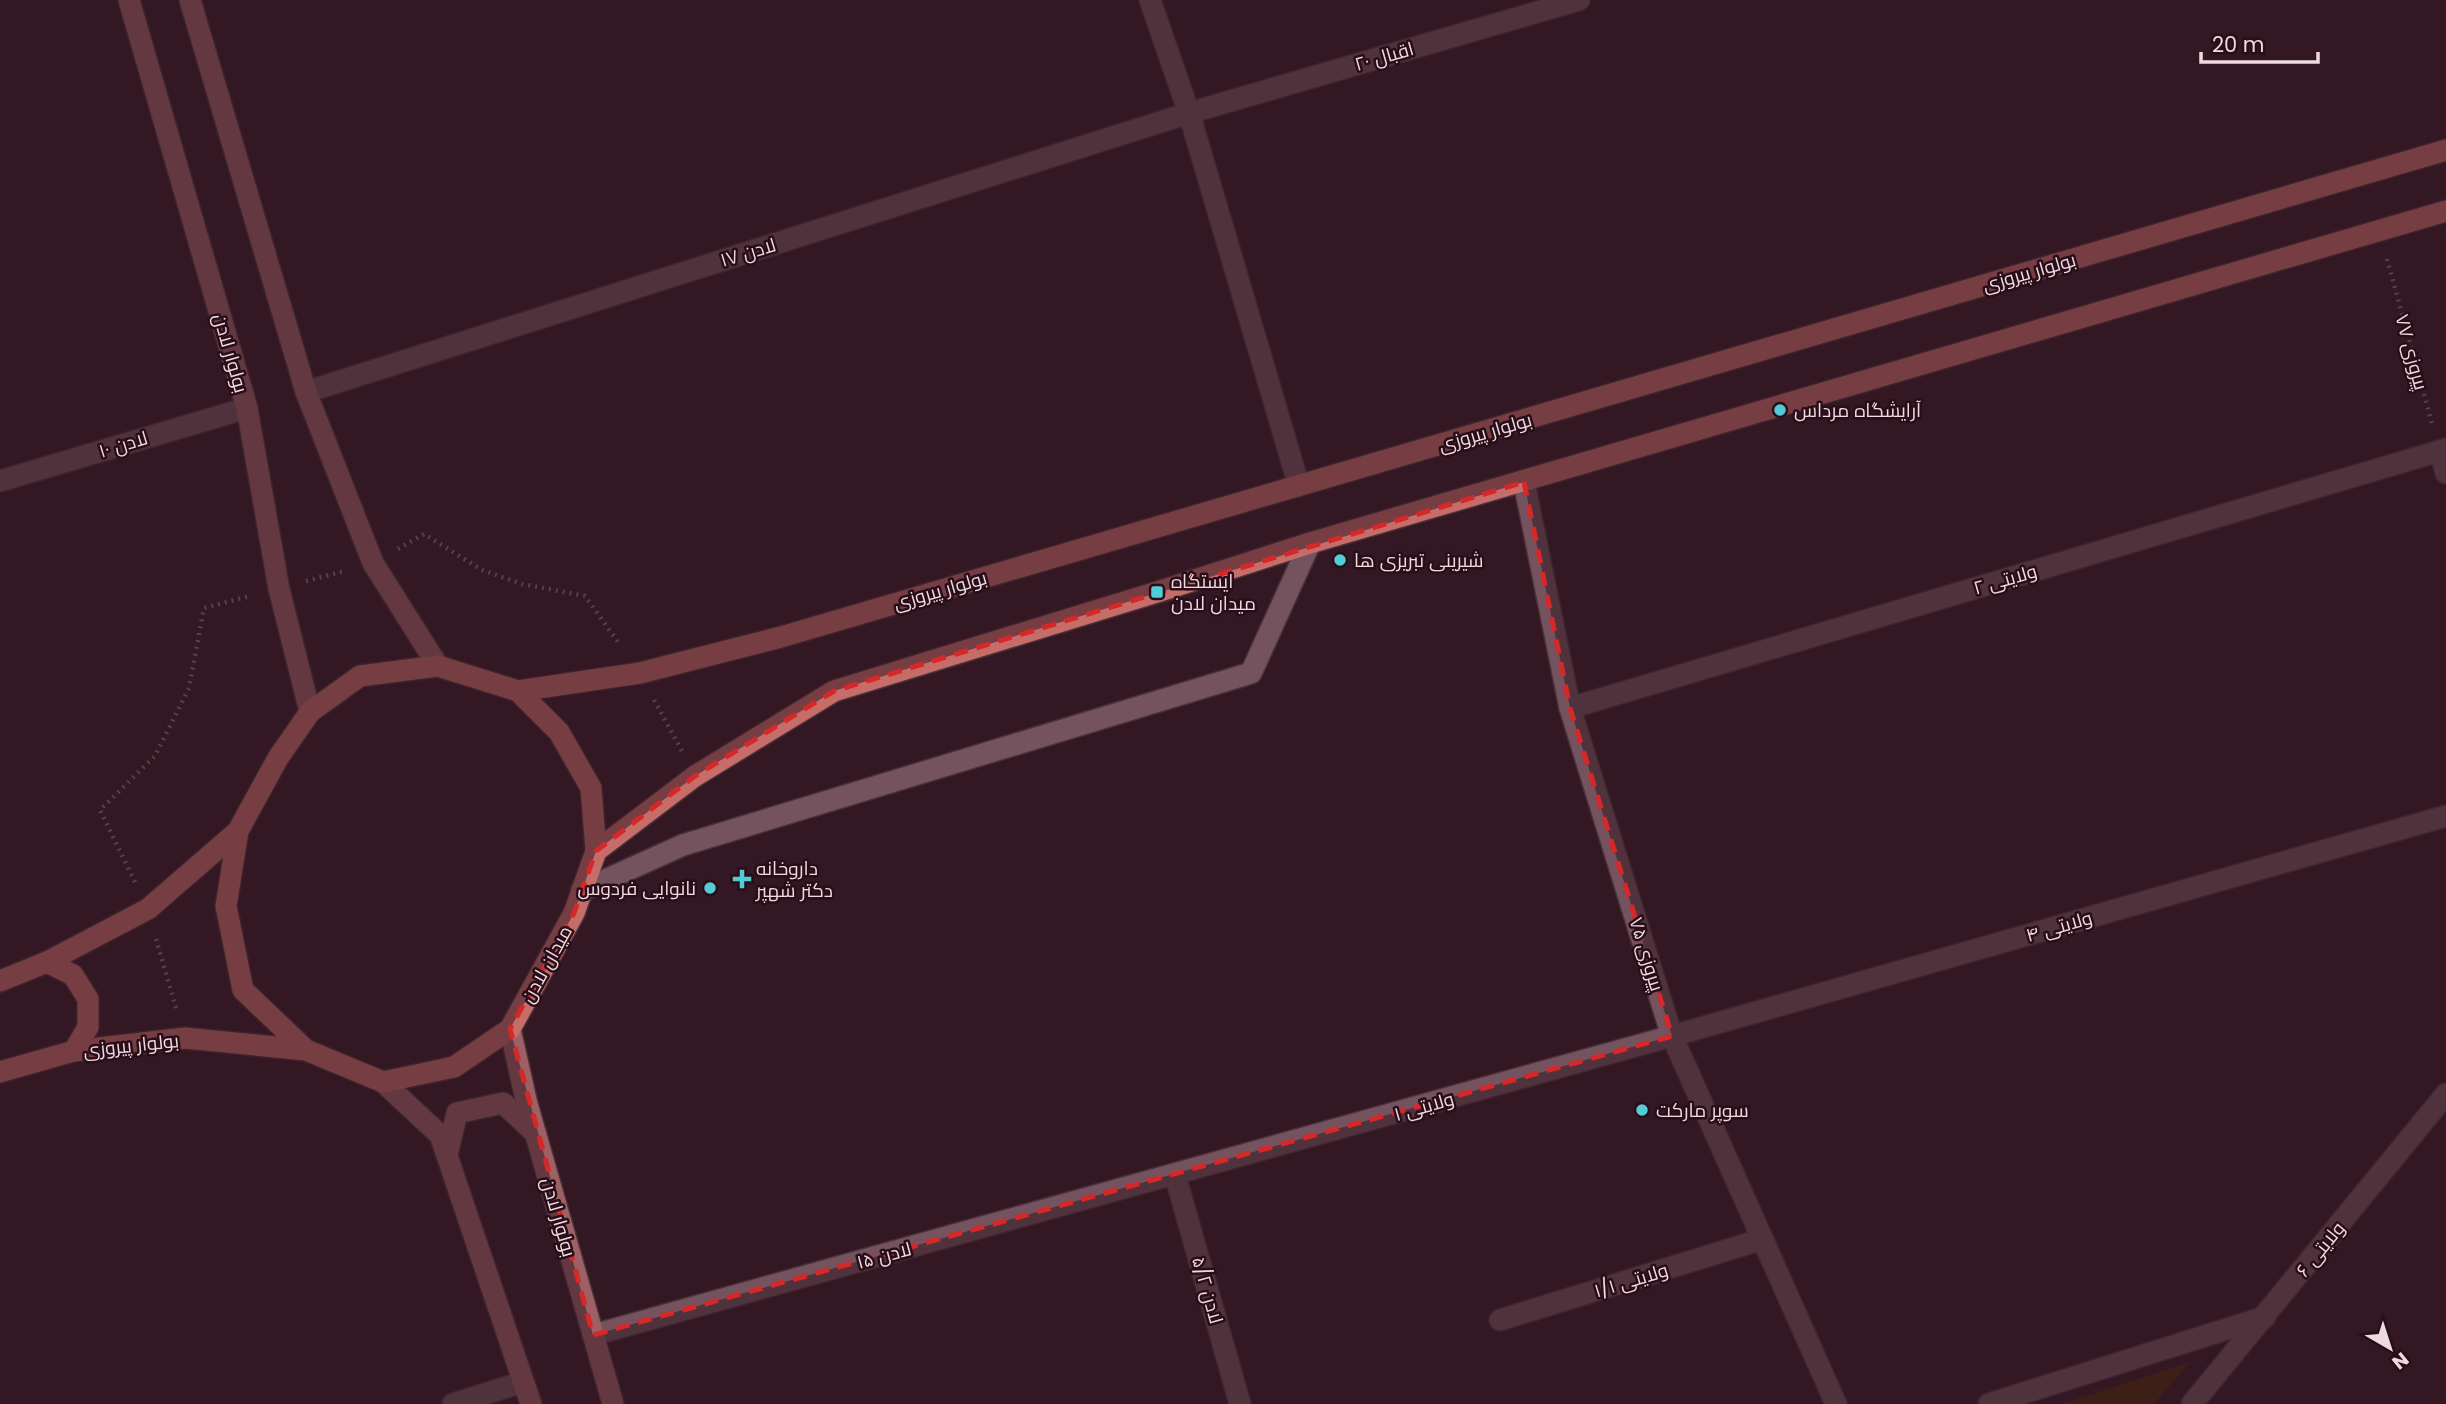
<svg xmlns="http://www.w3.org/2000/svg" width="2446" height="1404" font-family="Poppins,Cairo,sans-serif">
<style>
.green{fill:#4a2909}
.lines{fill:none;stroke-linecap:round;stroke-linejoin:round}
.street-casing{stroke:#49323a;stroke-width:24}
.secondary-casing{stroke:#49323a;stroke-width:24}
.primary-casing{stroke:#49323a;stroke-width:24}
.path{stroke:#876e77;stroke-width:4.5;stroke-dasharray:2 5;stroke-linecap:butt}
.street{stroke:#74535e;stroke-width:21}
.secondary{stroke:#9d6064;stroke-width:21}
.primary{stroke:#c76d69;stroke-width:21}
.marked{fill:none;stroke:#d62828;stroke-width:5;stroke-dasharray:14 9;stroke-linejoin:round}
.poi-dot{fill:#52ccd5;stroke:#290e19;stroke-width:2.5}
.labels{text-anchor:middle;stroke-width:5;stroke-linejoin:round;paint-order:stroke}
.street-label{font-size:19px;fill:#eedae0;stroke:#290e19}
.poi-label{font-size:19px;fill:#eedae0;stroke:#290e19;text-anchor:start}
</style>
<rect width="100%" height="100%" fill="#331722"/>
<polygon class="green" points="2190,1362 2154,1404 2061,1404"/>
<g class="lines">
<defs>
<g id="street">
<polyline points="1150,0 1189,113 1299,486"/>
<polyline points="306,392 1189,113 1579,0"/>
<polyline points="2440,451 2446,473"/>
<polyline points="0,481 247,408"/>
<polyline points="1524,482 1570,708 1672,1036 1836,1404"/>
<polyline points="1570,708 2446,449"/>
<polyline points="581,891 683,845 1251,673 1310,543"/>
<polyline points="1175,1175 1240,1404"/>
<polyline points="1500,1320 1763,1239"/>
<polyline points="593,1335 1672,1036 2446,816"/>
<polyline points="453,1404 523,1382"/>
<polyline points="1989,1404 2265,1317"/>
<polyline points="2192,1404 2446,1094"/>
</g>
<g id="secondary">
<polyline points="129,0 247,408 279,589 310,712"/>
<polyline points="190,0 306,392 373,563 438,666"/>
<polyline points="510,1029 527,1104 613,1404"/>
<polyline points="383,1082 440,1135 531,1404"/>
<polyline points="447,1155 457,1113 503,1103 533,1131"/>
</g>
<g id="primary">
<polygon points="438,666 518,691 559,732 591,788 596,851 574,913 510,1029 454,1067 383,1082 306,1050 243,990 226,906 238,831 278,758 310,712 360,676"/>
<polyline points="518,691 640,673 781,637 2446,150"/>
<polyline points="596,851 695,776 834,691 1157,592 1310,543 2446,211"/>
<polyline points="47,962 73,975 88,999 88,1027 74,1051"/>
<polyline points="0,981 47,962 148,909 238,831"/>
<polyline points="0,1072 74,1051 185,1038 306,1050"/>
</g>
</defs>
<use href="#street" class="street-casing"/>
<use href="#secondary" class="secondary-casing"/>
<use href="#primary" class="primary-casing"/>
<g class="path">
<polyline points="2387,259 2432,423"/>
<polyline points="398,549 424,534 482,570 522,584 585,596 620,645"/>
<polyline points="306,581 345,571"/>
<polyline points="654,700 682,751"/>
<polyline points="135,882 100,810 155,756 189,688 204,608 250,596"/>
<polyline points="156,939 176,1008"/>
</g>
<use href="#street" class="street"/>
<use href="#secondary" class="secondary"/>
<use href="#primary" class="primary"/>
</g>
<path d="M0 0H2446V1404H0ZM1524,482L1570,708L1672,1036L593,1335L510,1029L574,913L596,851L695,776L834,691Z" fill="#331722" fill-opacity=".55" fill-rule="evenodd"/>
<path class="marked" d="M1524,482L1570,708L1672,1036L593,1335L510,1029L574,913L596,851L695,776L834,691Z"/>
<g class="poi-dot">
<circle cx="1780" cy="410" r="7"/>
<circle cx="1340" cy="560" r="7"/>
<rect x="1150" y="585" width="14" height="14" rx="3.5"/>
<path d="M738.5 868.5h7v7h7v7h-7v7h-7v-7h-7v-7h7z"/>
<circle cx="710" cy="888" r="7"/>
<circle cx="1642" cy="1110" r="7"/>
</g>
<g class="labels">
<g class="street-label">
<text transform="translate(1384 56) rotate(-16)" y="7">اقبال ۲۰</text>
<text transform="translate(748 252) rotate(-17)" y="7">لادن ۱۷</text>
<text transform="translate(2029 272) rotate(-16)" y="7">بولوار پیروزی</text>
<text transform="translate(2412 352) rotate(75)" y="7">پیروزی ۷۷</text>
<text transform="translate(231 353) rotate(74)" y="7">بولوار لادن</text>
<text transform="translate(1485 432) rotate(-16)" y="7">بولوار پیروزی</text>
<text transform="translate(123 444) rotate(-17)" y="7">لادن ۱۰</text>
<text transform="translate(2005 579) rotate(-16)" y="7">ولایتی ۲</text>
<text transform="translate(940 590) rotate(-16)" y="7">بولوار پیروزی</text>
<text transform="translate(2059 926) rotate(-16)" y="7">ولایتی ۴</text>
<text transform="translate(1647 954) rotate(73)" y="7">پیروزی ۷۵</text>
<text transform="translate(546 964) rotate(-61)" y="7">میدان لادن</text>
<text transform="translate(131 1045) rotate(-6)" y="7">بولوار پیروزی</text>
<text transform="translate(1424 1106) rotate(-16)" y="7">ولایتی ۱</text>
<text transform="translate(559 1217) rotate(74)" y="7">بولوار لادن</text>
<text transform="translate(2320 1249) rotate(-51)" y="7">ولایتی ۶</text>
<text transform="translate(884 1255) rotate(-15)" y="7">لادن ۱۵</text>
<text transform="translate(1631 1280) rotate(-17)" y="7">ولایتی ۱/۱</text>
<text transform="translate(1208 1290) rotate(74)" y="7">لادن ۵/۲</text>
</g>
<g class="poi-label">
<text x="1794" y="417">آرایشگاه مرداس</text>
<text x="1354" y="567">شیرینی تبریزی ها</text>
<text x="1171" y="588">ایستگاه<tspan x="1171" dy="22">میدان لادن</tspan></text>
<text x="756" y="875">داروخانه<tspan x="756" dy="22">دکتر شهپر</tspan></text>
<text x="696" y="895" text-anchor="end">نانوایی فردوس</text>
<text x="1656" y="1117">سوپر مارکت</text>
</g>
</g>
<g transform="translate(2390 1348) rotate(141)" stroke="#290e19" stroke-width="5" paint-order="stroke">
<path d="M0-5L12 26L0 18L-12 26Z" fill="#eedae0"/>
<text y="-10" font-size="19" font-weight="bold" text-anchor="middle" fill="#eedae0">N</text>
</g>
<path d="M2201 52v10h117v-10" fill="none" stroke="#eedae0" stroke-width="3.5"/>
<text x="2212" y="52" font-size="21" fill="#eedae0" stroke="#290e19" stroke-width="5" paint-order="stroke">20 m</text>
</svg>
